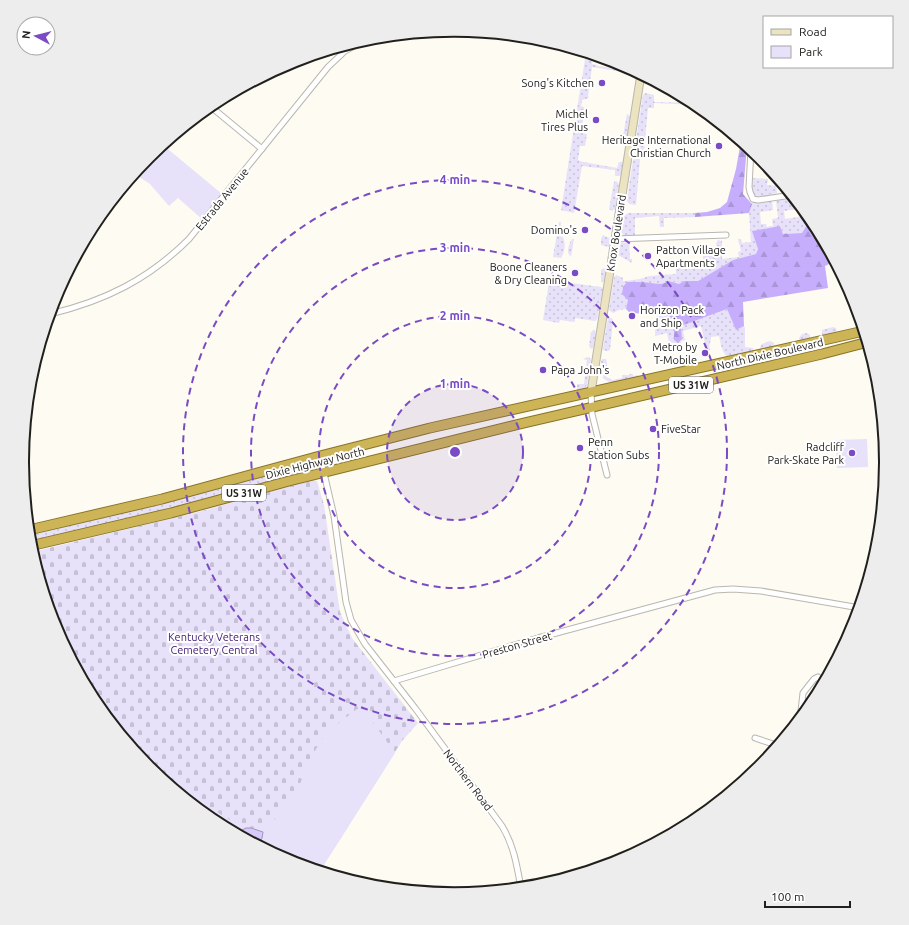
<svg xmlns="http://www.w3.org/2000/svg" width="909" height="925" font-family="Ubuntu,sans-serif">
<style>
.grass{fill:url(#grass-dots)}
.forest{fill:url(#forest-firs)}
.cemetery{fill:url(#cemetery-stones)}
.green{fill:#e7e1fa}
.water{fill:#d7c9f9;stroke:#a096b7}
.lines{fill:none;stroke-linecap:round;stroke-linejoin:round}
.minor-casing{stroke:#b9b7ae;stroke-width:7}
.secondary-casing{stroke:#b9b7ae;stroke-width:9}
.trunk-casing{stroke:#887427;stroke-width:11}
.minor{stroke:#fff;stroke-width:5}
.secondary{stroke:#ece3c0;stroke-width:7}
.trunk{stroke:#ccb457;stroke-width:9}
.ring{fill:none;stroke:#7a4bc4;stroke-width:2;stroke-dasharray:7 5}
.poi-dot{fill:#7a4bc4;stroke:#fff;stroke-width:1.5}
.labels{text-anchor:middle;stroke-width:4;stroke-linejoin:round;paint-order:stroke}
.shield{fill:#fff;stroke:#646361;stroke-width:1}
.shield-label{font-size:10px;font-weight:bold;fill:#21201d}
.poi-label{font-size:11px;fill:#21201d;stroke:#fff;text-anchor:end}
.street-label{font-size:11px;fill:#21201d;stroke:#fff}
.park-label{font-size:11px;fill:#411a74;stroke:#fff}
.rim{fill:none;stroke:#21201d;stroke-width:2}
.centre{fill:#7a4bc4;stroke:#fff;stroke-width:2}
.ring-label{font-size:12px;text-anchor:middle;font-weight:bold;fill:#7a4bc4;stroke:#fff;stroke-width:4;stroke-linejoin:round;paint-order:stroke}
</style>
<defs>
<pattern id="grass-dots" width="8" height="8" patternUnits="userSpaceOnUse"><rect width="8" height="8" fill="#e7e1fa"/><path d="M2 2h.1M6 6h.1" fill="none" stroke="#c6c1d6" stroke-width="1.8" stroke-linecap="round"/></pattern>
<pattern id="forest-firs" width="22" height="20" patternUnits="userSpaceOnUse"><rect width="22" height="20" fill="#c6aefd"/><path d="M5 1l3.5 6h-7zM16 11l3.5 6h-7z" fill="#aa95d8"/></pattern>
<pattern id="cemetery-stones" width="16" height="16" patternUnits="userSpaceOnUse"><rect width="16" height="16" fill="#e7e1fa"/><path d="M2 7V4a2 2 0 0 1 4 0v3zM10 15v-3a2 2 0 0 1 4 0v3z" fill="#c6c1d6"/></pattern>
</defs>
<rect width="100%" height="100%" fill="#fdfbf2"/>
<g class="grass">
<polygon points="586,53 593,55 592,64 597,65 597,66 628,70 628,69 631,69 637,72 637,74 592,67 588,96 589,98 582,100 581,106 585,108 581,133 587,134 585,146 580,146 578,160 583,162 617,168 619,162 622,162 623,163 621,175 619,176 615,176 615,170 582,166 574,213 561,210"/>
<polygon points="645,93 654,95 654,102 696,103 698,105 654,103 654,108 648,108 644,150 637,149 635,146 643,95"/>
<polygon points="627,114 630,116 627,137 625,139 623,136"/>
<polygon points="635,159 640,159 636,205 629,204 627,201 627,199 633,160"/>
<path d="M752,178L768,179L767,185L776,186L777,193L756,197C750,192 752,185 752,178Z"/>
<polygon points="616,181 619,184 615,209 612,211 609,209 614,182"/>
<path d="M772,200L773,210L760,212L761,224H766L767,227L773,226L772,219L778,218L776,200H796L797,209L784,211L785,219L804,216L803,208L816,225L808,223L802,233L783,234L780,226L753,231L758,249L757,254L733,260L698,281H684L679,284L670,281C661,286 652,283 643,282L628,300L626,309L619,310L613,313L609,310L614,278L616,275L623,278V281H625L640,279L649,276L676,274L675,262L703,261V255L720,257L716,243L718,240L722,241V259L739,257L738,252L741,251L738,239H741L742,243L751,242L749,213L752,201L757,202Z"/>
<polygon points="628,213 695,213 695,217 664,218 664,227 660,227 659,216 635,218 635,235 625,236 621,233 624,216"/>
<path d="M559,222H561L559,236L563,237C566,244 565,252 561,258L553,257Z"/>
<polygon points="603,235 611,239 609,247 601,245 601,239"/>
<path d="M572,239H574L571,257L568,253C568,248 569,243 572,239Z"/>
<polygon points="622,243 629,243 630,259 632,259 632,263 618,255 620,244"/>
<polygon points="604,268 606,269 604,281 602,282 601,281 601,270"/>
<polygon points="556,281 601,287 603,289 597,319 595,321 575,318 575,322 560,320 559,323 543,320 549,282 556,283"/>
<path d="M727,309L736,329L744,326L745,328V347L753,348L754,352L728,357C721,352 721,343 719,336L711,337C711,342 708,345 710,350L707,351L701,326L683,331L685,340L681,341V344L679,345L673,343H669L667,333L655,336L656,315L672,318L674,329V340L682,339L681,326Z"/>
<polygon points="608,318 612,318 613,321 610,350 607,351 603,350 603,348"/>
<polygon points="833,327 836,328 837,331 833,334 822,336 822,330"/>
<polygon points="594,330 596,333 593,348 591,349 589,346 591,332"/>
<polygon points="807,333 810,335 810,339 800,341 799,338 802,334"/>
<polygon points="770,341 774,343 773,348 761,349 760,347 762,344"/>
<polygon points="587,357 590,358 591,360 587,385 584,389 577,391 577,384 584,384 587,360 583,359"/>
<path d="M602,359H606L607,363L606,377L613,380L622,378V375H629L630,374H633V376L638,375V377C627,380 612,387 603,378L601,361Z"/>
<polygon points="307,464 312,466 313,470 207,500 30,542 29,536"/>
</g>
<g class="forest">
<polygon points="741,141 747,146 743,194 752,204 749,213 695,217 695,213 707,212 720,208 727,202 736,169"/>
<path d="M808,223L816,225L835,261L825,266L828,288L743,302L744,326L736,330L727,309L681,326L682,339L678,343L674,340V329L672,318L655,314L630,313L626,309L628,300L622,294L623,287L627,282C632,282 638,282 643,282C653,283 661,286 669,281L679,284L684,281H698L733,260L756,254L758,249L752,231L780,226L783,234L802,233Z"/>
</g>
<polygon class="cemetery" points="312,480 317,481 324,505 340,612 352,638 418,723 402,741 320,871 289,862 214,822 149,768 95,703 55,628 32,552 202,511"/>
<g class="green">
<polygon points="163,145 222,194 202,219 178,198 169,206 150,184 138,176"/>
<polygon points="867,439 868,467 837,468 836,440"/>
<polygon points="357,709 364,710 395,753 320,871 289,862 214,822 208,817 217,812 243,828 258,828 274,820 297,792 309,760 327,732"/>
</g>
<polygon class="water" points="246,828 251,828 263,832 262,838 258,845 242,837 242,830"/>
<g class="lines">
<defs>
<g id="minor">
<polyline points="210,106 262,149"/>
<polyline points="751,149 749,187 750,192 753,199 758,200 792,195"/>
<polyline points="615,239 726,235"/>
<path d="M50,314C105,301 149,279 189,239L328,67L345,51L363,41"/>
<polyline points="591,392 592,414 607,475"/>
<path d="M320,456L334,516L346,602L351,620L365,644L415,708L502,826C514,846 517,866 521,888"/>
<polyline points="394,681 538,638 715,590 733,589 761,591 860,608"/>
<polyline points="800,720 803,693 814,679 818,677"/>
<polyline points="755,738 779,746"/>
</g>
<polyline id="secondary" points="591,392 641,74"/>
<g id="trunk">
<polyline points="29,530 162,499 320,456 430,428 864,331"/>
<polyline points="30,546 171,513 289,481 524,423 822,354 868,342"/>
</g>
</defs>
<use href="#minor" class="minor-casing"/>
<use href="#secondary" class="secondary-casing"/>
<use href="#trunk" class="trunk-casing"/>
<use href="#minor" class="minor"/>
<use href="#secondary" class="secondary"/>
<use href="#trunk" class="trunk"/>
</g>
<circle cx="455" cy="452" r="68" fill="#7a4bc4" fill-opacity=".12"/>
<g class="ring">
<circle cx="455" cy="452" r="68"/>
<circle cx="455" cy="452" r="136"/>
<circle cx="455" cy="452" r="204"/>
<circle cx="455" cy="452" r="272"/>
</g>
<g class="poi-dot">
<circle cx="602" cy="83" r="4"/>
<circle cx="596" cy="120" r="4"/>
<circle cx="719" cy="146" r="4"/>
<circle cx="585" cy="230" r="4"/>
<circle cx="648" cy="256" r="4"/>
<circle cx="575" cy="273" r="4"/>
<circle cx="632" cy="316" r="4"/>
<circle cx="705" cy="353" r="4"/>
<circle cx="543" cy="370" r="4"/>
<circle cx="653" cy="429" r="4"/>
<circle cx="580" cy="448" r="4"/>
<circle cx="852" cy="453" r="4"/>
</g>
<g class="labels">
<g class="shield">
<rect x="669" y="377" width="44" height="16" rx="3"/>
<rect x="222" y="485" width="44" height="16" rx="3"/>
</g>
<g class="shield-label">
<text x="691" y="389">US 31W</text>
<text x="244" y="497">US 31W</text>
</g>
<g class="poi-label">
<text x="594" y="87">Song's Kitchen</text>
<text x="588" y="118">Michel<tspan x="588" dy="13">Tires Plus</tspan></text>
<text x="711" y="144">Heritage International<tspan x="711" dy="13">Christian Church</tspan></text>
<text x="577" y="234">Domino's</text>
<text x="656" y="254" text-anchor="start">Patton Village<tspan x="656" dy="13">Apartments</tspan></text>
<text x="567" y="271">Boone Cleaners<tspan x="567" dy="13">&amp; Dry Cleaning</tspan></text>
<text x="640" y="314" text-anchor="start">Horizon Pack<tspan x="640" dy="13">and Ship</tspan></text>
<text x="697" y="351">Metro by<tspan x="697" dy="13">T-Mobile</tspan></text>
<text x="551" y="374" text-anchor="start">Papa John's</text>
<text x="661" y="433" text-anchor="start">FiveStar</text>
<text x="588" y="446" text-anchor="start">Penn<tspan x="588" dy="13">Station Subs</tspan></text>
<text x="844" y="451">Radcliff<tspan x="844" dy="13">Park-Skate Park</tspan></text>
</g>
<g class="street-label">
<text transform="translate(222 199) rotate(-51)" y="4">Estrada Avenue</text>
<text transform="translate(616 233) rotate(-81)" y="4">Knox Boulevard</text>
<text transform="translate(770 354) rotate(-13)" y="4">North Dixie Boulevard</text>
<text transform="translate(315 463) rotate(-14)" y="4">Dixie Highway North</text>
<text transform="translate(517 645) rotate(-16)" y="4">Preston Street</text>
<text transform="translate(468 780) rotate(53)" y="4">Northern Road</text>
</g>
<g class="park-label">
<text x="214" y="641">Kentucky Veterans<tspan x="214" dy="13">Cemetery Central</tspan></text>
</g>
</g>
<path d="M0 0H909V925H0ZM29 462a425 425 0 1 1 850 0a425 425 0 1 1-850 0Z" fill="#ededed" fill-rule="evenodd"/>
<path class="rim" d="M29 462a425 425 0 1 1 850 0a425 425 0 1 1-850 0Z"/>
<circle cx="455" cy="452" r="6" class="centre"/>
<g class="ring-label">
<text x="455" y="184">4 min</text>
<text x="455" y="252">3 min</text>
<text x="455" y="320">2 min</text>
<text x="455" y="388">1 min</text>
</g>
<rect x="763" y="16" width="130" height="52" fill="#ffffff" stroke="#a6a6a5"/>
<rect x="771" y="29" width="20" height="6" fill="#ece3c0" stroke="#a6a6a5"/>
<text x="799" y="36" font-size="12" fill="#21201d">Road</text>
<rect x="771" y="46" width="20" height="12" fill="#e7e1fa" stroke="#a6a6a5"/>
<text x="799" y="56" font-size="12" fill="#21201d">Park</text>
<g transform="translate(36 36) rotate(277)"><circle r="19" fill="#ffffff" stroke="#a6a6a5"/>
<path d="M0-3L7 15L0 10L-7 15Z" fill="#7a4bc4"/>
<text y="-6" font-size="11" font-weight="bold" text-anchor="middle" fill="#21201d">N</text>
</g>
<path d="M765 901v6h85v-6" fill="none" stroke="#21201d" stroke-width="2"/>
<text x="771" y="901" font-size="12" fill="#21201d" stroke="#ffffff" stroke-width="3" paint-order="stroke">100 m</text>
</svg>
